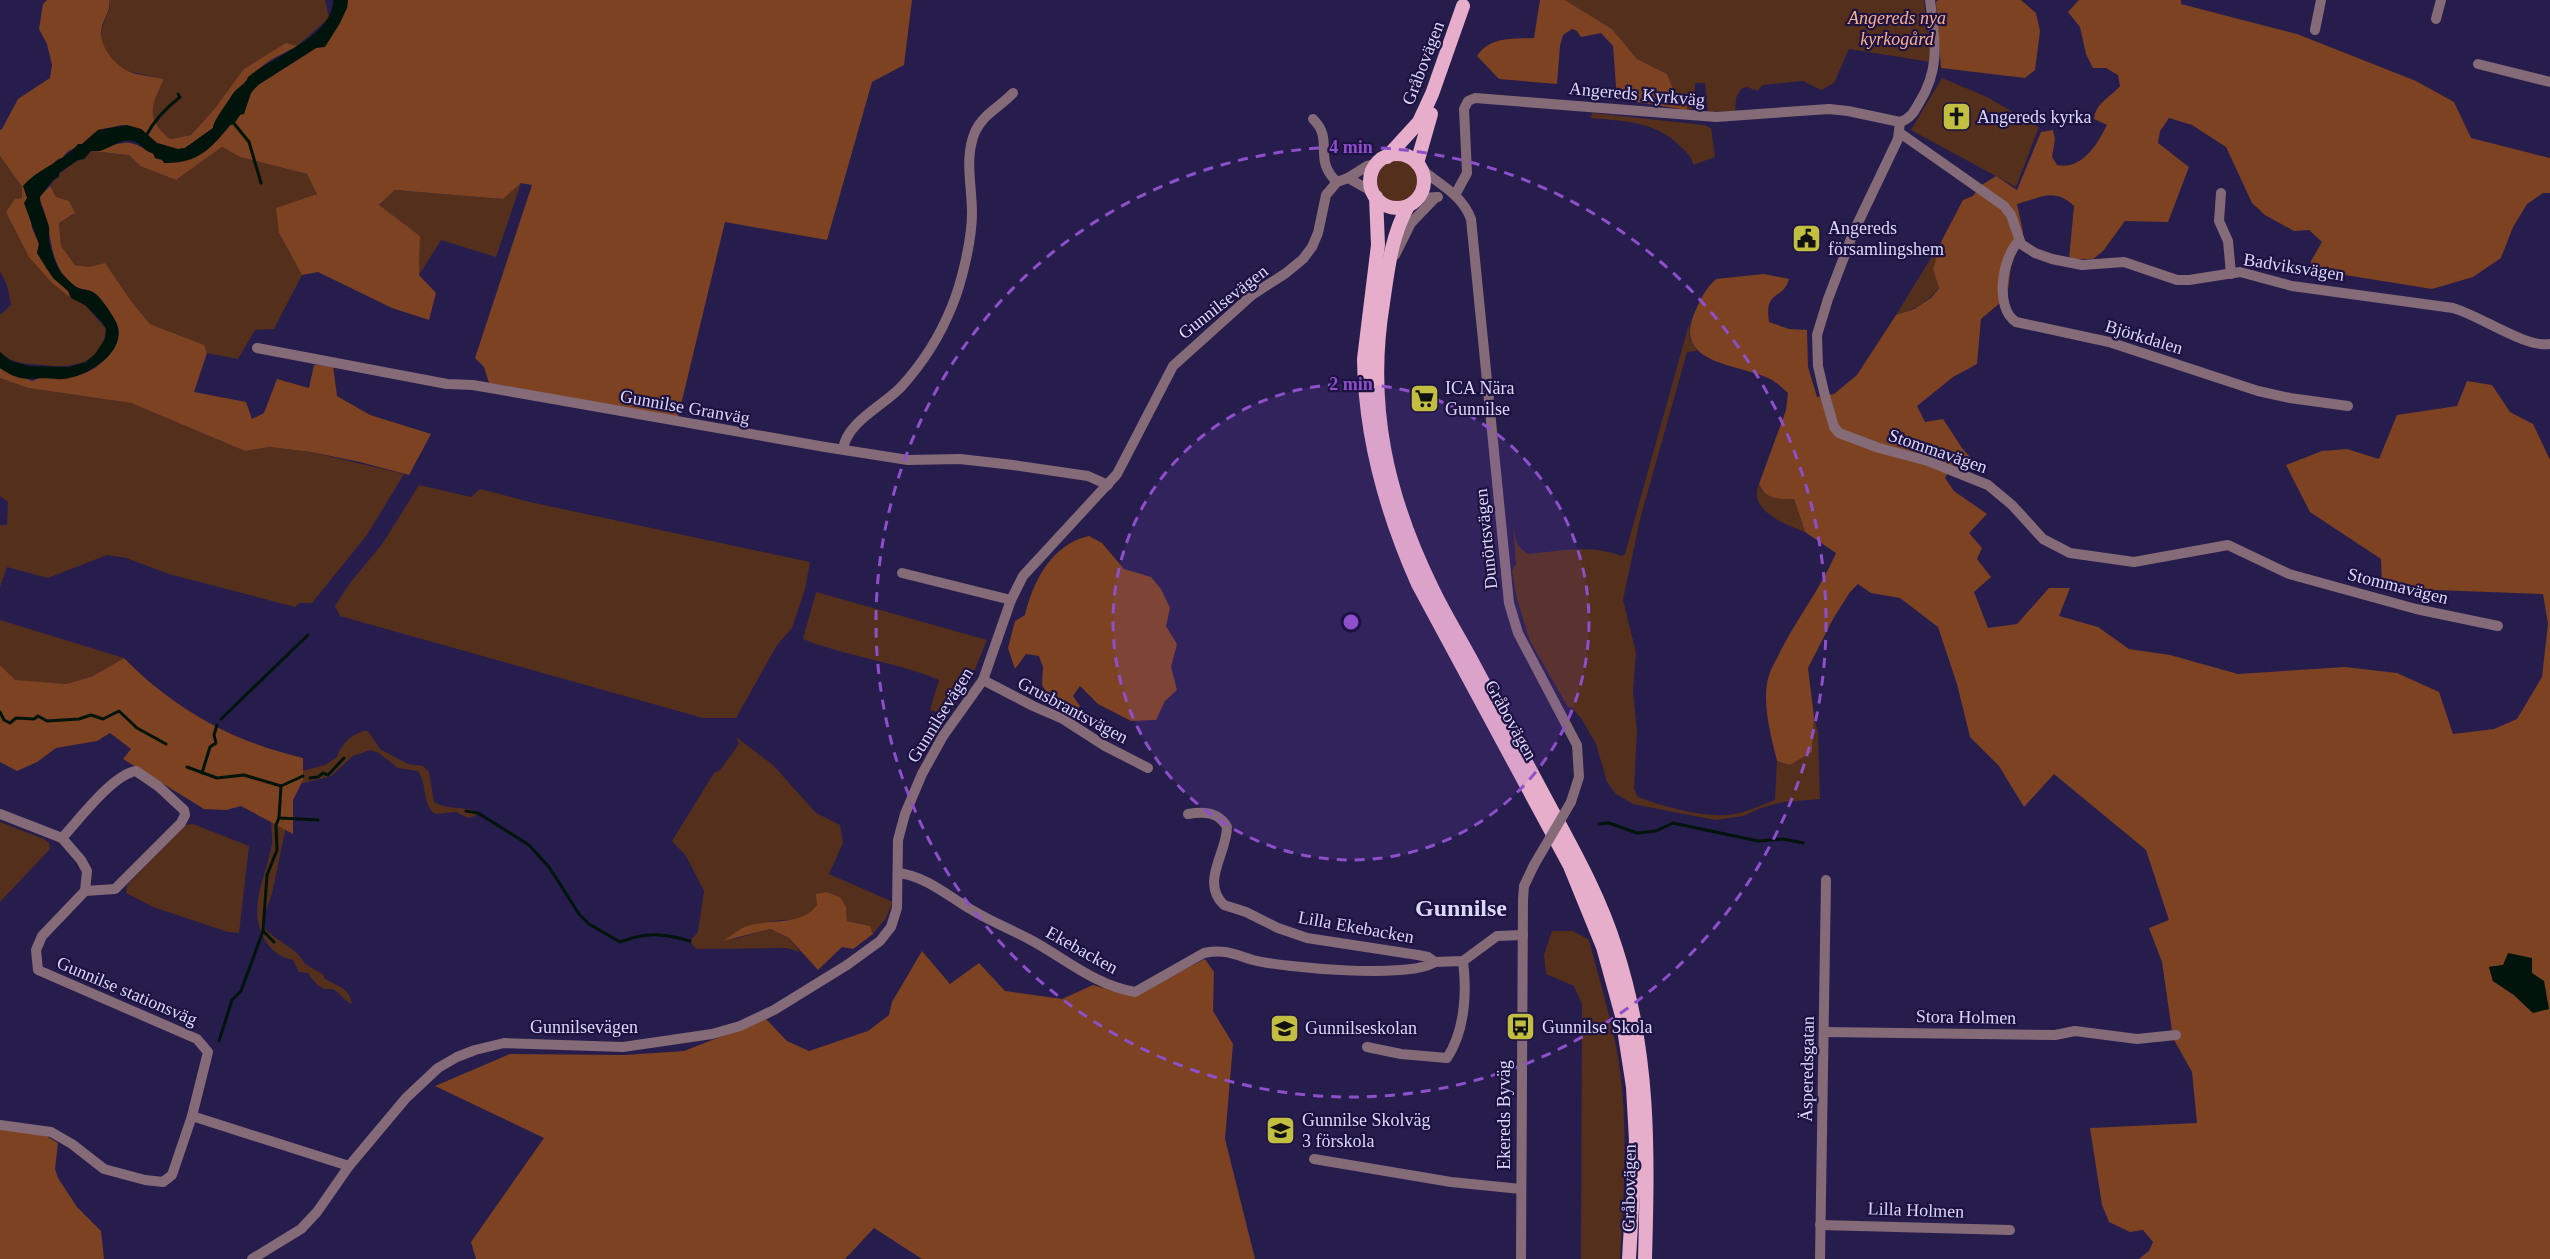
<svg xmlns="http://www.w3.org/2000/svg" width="2550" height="1259" font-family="Georgia,serif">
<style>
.green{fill:#542f1c}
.forest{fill:#7d4221;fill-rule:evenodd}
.water{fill:#00140b}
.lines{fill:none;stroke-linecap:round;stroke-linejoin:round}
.stream{stroke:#00140b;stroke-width:3}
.minor{stroke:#856a77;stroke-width:10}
.major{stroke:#e6aeca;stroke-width:14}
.minor-bridge{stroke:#856a77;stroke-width:10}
.ring{fill:none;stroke:#8e4fcb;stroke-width:3;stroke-dasharray:10 8}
.labels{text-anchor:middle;stroke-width:4.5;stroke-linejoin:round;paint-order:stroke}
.park-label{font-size:18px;font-style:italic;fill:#f9b18c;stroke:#1d1242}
.street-label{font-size:18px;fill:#dbd9f9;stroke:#1d1242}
.poi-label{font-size:18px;fill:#dbd9f9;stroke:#1d1242;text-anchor:start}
.district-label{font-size:24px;font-weight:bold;fill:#dbd9f9;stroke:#1d1242}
.centre{fill:#8e4fcb;stroke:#1d1242;stroke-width:3}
.ring-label{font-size:18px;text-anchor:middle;font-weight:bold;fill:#8e4fcb;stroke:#1d1242;stroke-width:4.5;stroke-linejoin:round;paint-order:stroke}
</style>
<rect width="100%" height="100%" fill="#261d4d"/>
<g class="green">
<path d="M109,0H325L329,18L297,46L286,44L216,107L191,135L170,139C144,118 152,105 164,79L127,71L118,67L102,44V28L110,8Z"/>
<polygon points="1565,0 1924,0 1931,62 1849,49 1834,83 1821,90 1803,81 1763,85 1757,91 1747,87 1741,89 1736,98 1735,111 1708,112 1705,83 1695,83 1695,99 1692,109 1687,110 1676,96 1667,74 1637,59 1612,29"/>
<polygon points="1942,78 1987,97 2039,127 2016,187 1911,130"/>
<path d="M1593,113L1704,125L1711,128L1715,157L1693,165C1692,156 1686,152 1680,146C1656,121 1622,121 1590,118Z"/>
<path d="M222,147L240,157L307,174L317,193L279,233L302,275L274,329L255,330L238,359L207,353L203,345L150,324L131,301L89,267L75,265L61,246L59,223L74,214L56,197L50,187C55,176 74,160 84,159L91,151L129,155L140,166L176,180Z"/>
<path d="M0,156L22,187V198L6,212L18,232L78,301L85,305L106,329C103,364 72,369 43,365C27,363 13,365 0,352V315L11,305L7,285L0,271Z"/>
<circle cx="1398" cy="181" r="21"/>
<polygon points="521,183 496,257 441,240 419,275 420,236 379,206 395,190 503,199"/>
<path d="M1942,240L1933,269L1939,287C1928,303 1914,309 1896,315Z"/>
<path d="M1689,324L1690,339L1697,351L1687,352L1640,519L1623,600L1636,653L1633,692L1637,731L1634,789L1638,797C1665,807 1707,819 1735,814C1748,812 1763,804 1775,800L1777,761L1790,765L1812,752L1814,717L1818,732L1820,799L1783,802L1761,808L1743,816L1715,820L1633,804L1616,794L1607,782L1596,744L1581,718L1571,707H1568L1530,641L1517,599L1512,571L1516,564L1513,523C1515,537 1515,548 1529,554C1559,551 1592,544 1621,556L1625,554Z"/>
<polygon points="0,378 28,388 131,403 245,451 269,447 311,452 404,474 367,535 312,603 299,603 295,607 169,574 126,558 107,555 48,578 7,567 0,587 0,525 7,525 8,502 0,496"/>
<path d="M1759,484L1762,491L1794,499L1805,532C1786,525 1747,510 1759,484Z"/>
<polygon points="419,485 471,497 480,489 530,502 810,562 805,589 792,628 777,645 736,718 703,718 340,616 335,606 350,583 383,543"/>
<path d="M816,592L987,640L969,684L948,715L930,710L939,680C894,661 848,657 803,639Z"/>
<polygon points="0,620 124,658 93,676 66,684 15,681 0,665"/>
<path d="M363,731H368L380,749L408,764L423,766L429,772L434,802C446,810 464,806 478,812L475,816L468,818L456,812L435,814C421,802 428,785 418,771L398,768L379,753L370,750L353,756L331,776L296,785L285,809V832L272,893L265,914V929C278,942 297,948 305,964L324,975V978C337,987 349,986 352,1004C344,1001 341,994 333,989C320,991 315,983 308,973L299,972L293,960C282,958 272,951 267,943C245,911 266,878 272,844C273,834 269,821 273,812C280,798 290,785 298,772L325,765L337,757C341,744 350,736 363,731Z"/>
<path d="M736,737L773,765L816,813L840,825L843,843L829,874L893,902L886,918L873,934L870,926L847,921L846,907L817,905C802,925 794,918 774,921C758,923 740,934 725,940L739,938L769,929L789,938L800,952L787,948L696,949L690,941L698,932L704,891L686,856L672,841L714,773L720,770L739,744Z"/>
<polygon points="0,822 44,839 49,843 50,849 0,902"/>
<polygon points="193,824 249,846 239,933 228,932 153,907 126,893 127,885 186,825"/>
<path d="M1552,931H1573L1589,940C1600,983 1614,1026 1620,1070C1628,1131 1624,1198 1620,1259H1581L1582,1004L1574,986L1546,974L1544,955Z"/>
</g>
<g class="forest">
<path d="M47,0H109C111,11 105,16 102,26C100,36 102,45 108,53C125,77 137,73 164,79C152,105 144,118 170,139L191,135L216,107L244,69L286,43L297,46C287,52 274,57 265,64C252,73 215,114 213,128L185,148L178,149L157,143L141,129L122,125L98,130L82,144L67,152L62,158L58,159L46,170L35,175L27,199L32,228L39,244L37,253L47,270L68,291L71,298L52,283L29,257L6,212L15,199L22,198V187L0,156V130L2,129L18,99L50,78L52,65L47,44L39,29L43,4Z"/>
<path d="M348,0H912L904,65L872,82L827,240L725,222L678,417L489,383L484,367L475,358L532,185L521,183L503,199L395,190L379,205L420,236L419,275L436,293L429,320L392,308L318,272L302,275L279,233L276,208L317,194L307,174L240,157L222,147L176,180L140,166L129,155L91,151C130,141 126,136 163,160L215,142L240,115L250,93L258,85L316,48L347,8Z"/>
<path d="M1540,0H1565L1612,29L1637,59L1667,74L1676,96L1685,102L1687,110L1617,99L1613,46L1601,33L1581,37L1577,31L1572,29L1563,35L1560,46L1557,84L1499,79L1477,56C1490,36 1513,39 1534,38Z"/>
<polygon points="1938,0 2021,0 2036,13 2040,31 2035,70 2025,78 1941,68 1936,2"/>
<path d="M2079,0H2181V4L2297,34L2416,81L2454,102L2471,138L2550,158V193H2543L2527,204L2513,227L2501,258L2473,277L2432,289L2339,274H2311V261L2322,242L2309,230L2294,231L2265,215L2252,203L2226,147L2192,125L2169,118L2160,131L2158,143L2189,167L2168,222L2125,221L2103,251L2093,259H2069L2074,206C2054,187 2041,198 2017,204L2023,232L2011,267L2007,297L1981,319L1977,364L1953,377L1917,406L1925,422L1943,419L1962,448L1978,466L1974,471L1952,466L1945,478L1954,491L1987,514L1969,533L1982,548L1977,559L1991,577L1974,592L1988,628L2017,624L2049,588H2070L2059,616L2098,627L2129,649L2170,655L2238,674L2345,667L2397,673L2439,692L2453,734L2494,729L2517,719L2542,677L2548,624L2543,594L2382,588L2381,559L2310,512L2286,465L2322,451L2347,449L2379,459L2397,415L2457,406L2467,381L2492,385L2510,412L2533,424L2550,460V1259H2139L2149,1251L2153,1242L2143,1230L2130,1232L2109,1222L2102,1205L2090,1128L2197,1123L2192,1072L2173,1038L2162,962L2149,928L2169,920L2146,850L2054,774L2024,807L1999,766L1970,737L1957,684L1938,627L1900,598L1871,593L1858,584L1850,592L1833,619L1808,668L1814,717L1812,752L1790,765L1777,761C1771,736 1762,705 1768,679C1770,669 1777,659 1781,650C1798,617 1821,588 1836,553L1805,532L1794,499C1779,499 1766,500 1759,484L1786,410L1788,393C1783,388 1776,382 1770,379C1740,364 1673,365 1694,314C1700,300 1705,289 1716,279L1764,274L1789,279C1783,301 1764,289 1769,322L1789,329L1807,330L1808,367L1817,397L1834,394L1857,375L1896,315L1914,309L1931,298L1939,288L1933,269L1942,240L1963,200L1973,196L1980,186L1996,176L2017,190L2041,132L2053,130L2055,139L2052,157L2057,165C2082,170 2097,145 2107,125L2094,119C2096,102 2110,98 2120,86L2118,75L2106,68H2093L2086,54L2080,27L2068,12ZM2503,965L2533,1013L2514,995L2493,981L2489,967Z"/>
<path d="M50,186L56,197L69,201L75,213L59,223L61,246L75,265L89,267L105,263L131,301L150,324L204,345L207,353L194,392L246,402L252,419L264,413L277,379L309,388L314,365L333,366L337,396L370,415L431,434L409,475L360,462L311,452L269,447L245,451L131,403L28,388L0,378V368L32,381L45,376L49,378C76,376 90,377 110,354C124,337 117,325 107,309C103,303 100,296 93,292C88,289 80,290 75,286C71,284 62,274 60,270C48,248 51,223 40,201V196Z"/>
<path d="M1089,536L1102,543L1124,569L1151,577L1161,589L1170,608L1166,626L1177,644L1171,667L1177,690L1165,701L1156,720L1131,721L1098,704L1080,686L1073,696L1080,706L1076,710L1054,705L1042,685L1043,667L1039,656L1026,654L1015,669L1008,648L1015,621L1025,615C1033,581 1052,544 1089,536Z"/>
<path d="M124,658C174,709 233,742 303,758V780L293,800V834L241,806L226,810L204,809L123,759L131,749L110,733L97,741L56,748L37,762L17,771L0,762V665L15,680L66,684L93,676Z"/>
<path d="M826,892L840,897L846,907L847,921L870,926L873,934L853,949L842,947L818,970L789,938L770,929L723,941C731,936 739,929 747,926C772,918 800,927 817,905L816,894Z"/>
<polygon points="922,951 950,984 979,963 1005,991 1062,999 1093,985 1133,996 1205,959 1214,972 1213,1011 1233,1044 1225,1139 1255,1259 922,1259 874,1228 845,1259 476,1259 471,1242 544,1138 435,1086 510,1054 625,1055 684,1051 766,1019 787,1041 809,1051 868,1031 889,1015 892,1002"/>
<polygon points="0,1129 39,1132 58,1143 55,1169 58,1178 77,1207 101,1231 104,1259 0,1259"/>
</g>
<g class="water">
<path d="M333,0H348L347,8L340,23L325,47L316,48L258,85L251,93L244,114L240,115L234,124L230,125C211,149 197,164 164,163L162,160L155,158L153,153C145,152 143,146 137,143C122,136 112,148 100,151C97,151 94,151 91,151L84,159L78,160L59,173V177L53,180L40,197C40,207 47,217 49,227C50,232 48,236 49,241C51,251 55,262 60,271C62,274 73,285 76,287C81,290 89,289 94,293C100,296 113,315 116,322C131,352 81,382 56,379C33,376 23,385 0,368V352L11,361L30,366L68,367L86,362L95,354L105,339L106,329L102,322L85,305L71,298L68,291L53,278L37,253L39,244L24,203L27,198L23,186C37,169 66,160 78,144H82L98,130L127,125L141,129L157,143L178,149L185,148L213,128C214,120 227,103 232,95C237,87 246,84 248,77C272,57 334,36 333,0Z"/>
<polygon points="2508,953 2532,958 2532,973 2544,981 2549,1009 2533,1013 2514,995 2493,981 2489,967 2503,965"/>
</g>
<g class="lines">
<g class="stream">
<polyline points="232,121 249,142 261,183"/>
<path d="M146,136C154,120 166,108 180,97L178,94"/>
<polyline points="0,712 4,720 10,723 16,718 34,719 38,716 47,721 79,719 91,715 103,719 119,711 137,728 166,744"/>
<polyline points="221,719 308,635"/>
<polyline points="187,767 217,778 244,775 281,786 303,776"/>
<polyline points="202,773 210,747 216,743 214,735 217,725"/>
<polyline points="310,778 318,777 323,773 328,775 344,758"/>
<path d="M466,811L478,813L529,845L549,867L579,914L589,924L620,942C647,932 662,933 690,941"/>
<polyline points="279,818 318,820"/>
<polyline points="1599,824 1609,823 1637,833 1656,831 1673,823 1758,841 1783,839 1803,843"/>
<polyline points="263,931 274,942"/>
<polyline points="219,1041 232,1000 241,991 263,931 267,875 277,850 276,825 279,818 281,786"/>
</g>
<g class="minor">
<polyline points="2436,19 2441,0"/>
<polyline points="2315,30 2321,0"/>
<polyline points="2478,64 2550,82"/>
<path d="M1313,119C1335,140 1312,159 1337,182"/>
<polyline points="1900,122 1898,139 1854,231 1828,299 1817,335 1818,366 1824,392 1834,427 1839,433 1879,448 1928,461 1988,485 2012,505 2043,539 2070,553 2134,562 2228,545 2289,574 2416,609 2498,626"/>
<path d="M1900,122C1910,119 1914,112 1919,103C1941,68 1935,40 1930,0"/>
<path d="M1900,133L2004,206L2011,215L2021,244L2035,253L2052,259L2082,265L2124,262L2177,280H2189L2240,272L2292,286L2453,308C2481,316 2525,348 2550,344"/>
<path d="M1422,170C1441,185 1462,195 1471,219L1509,603L1518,633L1577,745L1579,777L1571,802"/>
<polyline points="1348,178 1373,192"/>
<polyline points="2221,193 2219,221 2228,241 2231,274"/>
<polyline points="1455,195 1467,173 1464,109 1468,101 1475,98 1716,117 1829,109 1848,111 1900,122"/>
<polyline points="1419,198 1438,197"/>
<path d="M2019,241C2002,257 1994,308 2016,322L2109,342L2258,391L2290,398L2348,406"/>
<polyline points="1395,255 1411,223 1435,198"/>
<polyline points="257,348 447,384 473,385 825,447 908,460 960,459 1013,465 1088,476 1108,485"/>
<path d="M843,449C847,422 883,406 901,387C923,363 940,336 952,306C962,282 972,239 972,213C972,185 964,158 975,132C983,114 1000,107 1013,93"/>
<polyline points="902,573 1011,600"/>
<polyline points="983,680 1033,706 1063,719 1105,746 1148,768"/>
<polyline points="0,814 62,838 81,860 87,871 85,891 42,936 36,950 38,970 197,1039 208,1052 192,1116 172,1175 163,1182 145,1180 104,1169 72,1144 51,1132 0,1125"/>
<path d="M1188,814C1204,811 1219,812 1227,827C1227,853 1200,882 1224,905L1246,912L1278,928L1307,938L1418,955L1428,957L1435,962L1463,961L1497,936L1523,935"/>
<path d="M62,838C78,821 113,774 136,771L158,786L184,810L185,815L181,823L115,889L85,891"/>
<path d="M898,873C926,876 948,896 972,910C990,921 1010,929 1029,939C1065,958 1094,985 1135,992L1204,953C1226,949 1233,954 1253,960C1284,968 1411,979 1435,962"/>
<polyline points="1824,1032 2055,1035 2075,1031 2137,1039 2176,1035"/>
<path d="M1367,1047L1401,1054L1447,1058C1465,1031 1467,992 1463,961"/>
<polyline points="192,1116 349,1166"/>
<polyline points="1314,1159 1451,1182 1521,1189"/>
<polyline points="1820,1225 2010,1230"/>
<polyline points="252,1259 301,1229 317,1212 349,1166 406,1098 438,1068 457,1057 475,1050 504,1043 623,1047 712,1034 740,1026 774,1010 847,965 880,941 891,927 897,908 898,840 905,814 922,774 943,736 983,680 1011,600 1023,576 1117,474 1173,366 1252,295 1286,273 1303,259 1312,247 1318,233 1326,195 1337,182 1348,178 1367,166 1377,164"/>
<polyline points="1521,1259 1523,899 1524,886 1534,865"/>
<polyline points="1820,1259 1826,880"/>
</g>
<g class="major">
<circle cx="1397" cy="181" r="27"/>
<polyline points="1387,157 1419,122 1432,94 1463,6"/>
<polyline points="1417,163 1431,114"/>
<path d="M1376,197L1378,245L1364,359C1365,438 1386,512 1418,584L1570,866L1603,947L1622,1016L1633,1087L1636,1140L1629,1259"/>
<path d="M1408,206C1391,237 1388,269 1383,303C1366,406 1387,497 1433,590C1446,617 1462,642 1476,669C1501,715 1525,761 1550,807C1575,853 1600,898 1616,949C1650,1054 1648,1150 1645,1259"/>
</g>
<polyline class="minor-bridge" points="1534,865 1571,802"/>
</g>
<circle cx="1351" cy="622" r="238" fill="#8e4fcb" fill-opacity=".12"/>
<g class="ring">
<circle cx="1351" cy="622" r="238"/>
<circle cx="1351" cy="622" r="475"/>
</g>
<defs>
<symbol id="church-square" viewBox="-11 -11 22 22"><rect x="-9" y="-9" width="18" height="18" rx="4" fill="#c1be40" stroke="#1d1242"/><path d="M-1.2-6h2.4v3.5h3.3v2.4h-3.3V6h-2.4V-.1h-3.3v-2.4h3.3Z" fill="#111"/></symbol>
<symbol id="civic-square" viewBox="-11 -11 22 22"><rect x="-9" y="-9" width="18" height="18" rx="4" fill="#c1be40" stroke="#1d1242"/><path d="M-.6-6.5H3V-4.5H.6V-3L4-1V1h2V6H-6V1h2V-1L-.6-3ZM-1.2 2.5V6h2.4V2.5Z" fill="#111"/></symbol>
<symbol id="supermarket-square" viewBox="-11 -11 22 22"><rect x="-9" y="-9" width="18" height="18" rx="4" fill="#c1be40" stroke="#1d1242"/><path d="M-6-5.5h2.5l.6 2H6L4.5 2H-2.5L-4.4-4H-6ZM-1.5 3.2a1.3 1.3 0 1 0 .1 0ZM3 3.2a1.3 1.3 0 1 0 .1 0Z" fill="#111"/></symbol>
<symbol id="bus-square" viewBox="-11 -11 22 22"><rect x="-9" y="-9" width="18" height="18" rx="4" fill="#c1be40" stroke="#1d1242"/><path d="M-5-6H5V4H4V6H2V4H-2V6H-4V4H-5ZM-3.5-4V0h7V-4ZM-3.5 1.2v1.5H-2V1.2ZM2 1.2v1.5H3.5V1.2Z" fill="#111"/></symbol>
<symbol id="school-square" viewBox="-11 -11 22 22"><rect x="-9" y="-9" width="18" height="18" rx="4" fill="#c1be40" stroke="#1d1242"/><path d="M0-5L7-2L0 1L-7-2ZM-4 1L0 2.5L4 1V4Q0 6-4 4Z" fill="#111"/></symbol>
</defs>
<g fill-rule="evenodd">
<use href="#church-square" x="1940" y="100" width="33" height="33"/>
<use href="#civic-square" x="1790" y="222" width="33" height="33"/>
<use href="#supermarket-square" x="1408" y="382" width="33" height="33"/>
<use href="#bus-square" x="1504" y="1010" width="33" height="33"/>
<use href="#school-square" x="1268" y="1012" width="33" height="33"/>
<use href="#school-square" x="1264" y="1114" width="33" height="33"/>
</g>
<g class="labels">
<g class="park-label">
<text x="1897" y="24">Angereds nya<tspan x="1897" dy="21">kyrkogård</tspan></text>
</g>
<g class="street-label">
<text transform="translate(1423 63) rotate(-69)" y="6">Gråbovägen</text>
<text transform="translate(1637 94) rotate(5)" y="6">Angereds Kyrkväg</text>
<text transform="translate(2294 267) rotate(9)" y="6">Badviksvägen</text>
<text transform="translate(1223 302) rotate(-38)" y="6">Gunnilsevägen</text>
<text transform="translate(2144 337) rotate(17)" y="6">Björkdalen</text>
<text transform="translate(685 407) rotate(10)" y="6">Gunnilse Granväg</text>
<text transform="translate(1938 451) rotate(19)" y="6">Stommavägen</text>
<text transform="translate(1486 539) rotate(-96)" y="6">Dunörtsvägen</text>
<text transform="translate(2398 586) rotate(14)" y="6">Stommavägen</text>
<text transform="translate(1073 710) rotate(28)" y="6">Grusbrantsvägen</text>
<text transform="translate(940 715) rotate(-58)" y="6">Gunnilsevägen</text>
<text transform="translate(1511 720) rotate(61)" y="6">Gråbovägen</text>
<text transform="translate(1356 927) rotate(10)" y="6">Lilla Ekebacken</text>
<text transform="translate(1082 950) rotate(29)" y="6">Ekebacken</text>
<text transform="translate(127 991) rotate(23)" y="6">Gunnilse stationsväg</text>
<text transform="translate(1966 1017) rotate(1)" y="6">Stora Holmen</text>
<text x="584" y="1033">Gunnilsevägen</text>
<text transform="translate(1807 1069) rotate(-89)" y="6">Äsperedsgatan</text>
<text transform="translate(1504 1115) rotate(-90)" y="6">Ekereds Byväg</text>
<text transform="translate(1629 1188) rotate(-89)" y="6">Gråbovägen</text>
<text transform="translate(1916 1210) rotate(2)" y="6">Lilla Holmen</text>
</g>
<g class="poi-label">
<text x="1977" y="123">Angereds kyrka</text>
<text x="1828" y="234">Angereds<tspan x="1828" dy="21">församlingshem</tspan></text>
<text x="1445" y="394">ICA Nära<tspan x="1445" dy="21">Gunnilse</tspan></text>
<text x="1542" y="1033">Gunnilse Skola</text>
<text x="1305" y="1034">Gunnilseskolan</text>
<text x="1302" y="1126">Gunnilse Skolväg<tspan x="1302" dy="21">3 förskola</tspan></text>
</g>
<g class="district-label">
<text x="1461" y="916">Gunnilse</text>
</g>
</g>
<circle cx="1351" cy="622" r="9" class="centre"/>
<g class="ring-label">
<text x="1351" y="153">4 min</text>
<text x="1351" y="390">2 min</text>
</g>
</svg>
